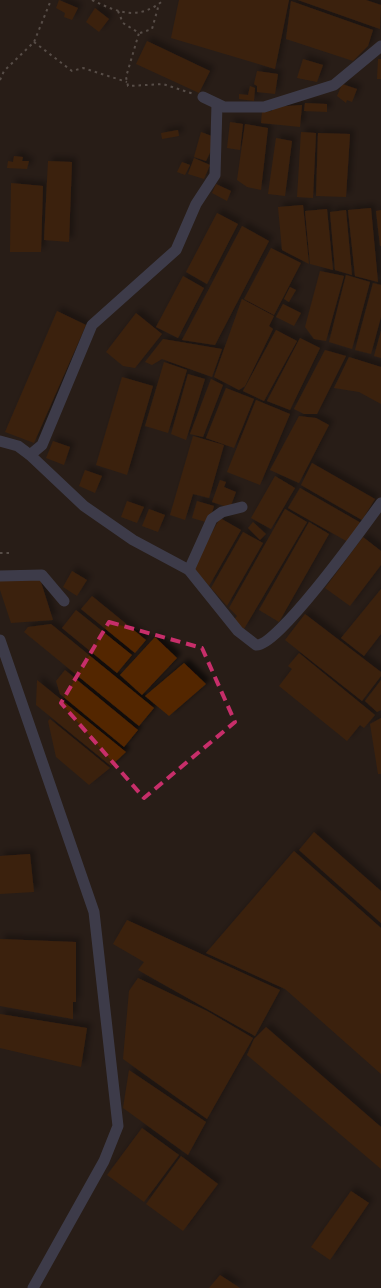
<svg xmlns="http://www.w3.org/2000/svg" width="381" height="1288" font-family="Manrope,sans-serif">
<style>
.building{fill:#522705;filter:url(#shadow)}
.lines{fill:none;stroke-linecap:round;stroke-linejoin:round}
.path{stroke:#908782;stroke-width:2;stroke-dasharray:2.5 4;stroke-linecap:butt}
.minor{stroke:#586185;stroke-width:11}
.marked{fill:none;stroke:#c72e6a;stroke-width:4;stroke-dasharray:10 6;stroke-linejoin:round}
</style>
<defs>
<filter id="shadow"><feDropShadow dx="4.5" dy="-4.5" stdDeviation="2.5" flood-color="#0009"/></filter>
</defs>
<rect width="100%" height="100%" fill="#281d17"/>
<g class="building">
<polygon points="59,0 78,8 72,20 64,17 65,13 56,8"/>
<polygon points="179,0 289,0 275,69 171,38"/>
<polygon points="298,0 366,0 381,5 380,29"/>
<polygon points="291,1 373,30 368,46 353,61 286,39"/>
<polygon points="95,8 109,19 99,32 86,22"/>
<polygon points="147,41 210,71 199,93 136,64"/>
<polygon points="303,59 323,65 317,82 297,78"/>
<polygon points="378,59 381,59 381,79 377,79"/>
<polygon points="257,71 278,74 275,94 257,92 257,86 254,84"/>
<polygon points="342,84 357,89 352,102 347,100 346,103 337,96"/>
<polygon points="250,86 255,88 254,101 239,99 239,94 248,95"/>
<polygon points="305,103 327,104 327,112 304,111"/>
<polygon points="302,105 300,127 261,123 262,112 272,111 272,107"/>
<polygon points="230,122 243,124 240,150 227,148"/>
<polygon points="245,124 268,128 261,190 247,187 237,180"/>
<polygon points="178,130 179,136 162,139 161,133"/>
<polygon points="201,132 217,138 206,161 194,157"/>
<polygon points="301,132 316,133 313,198 297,197"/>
<polygon points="318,133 350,134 346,197 316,196"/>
<polygon points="276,138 292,141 285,196 268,194"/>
<polygon points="14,156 23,157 22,161 29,161 27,169 7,168 8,161 13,162"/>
<polygon points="194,158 210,165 204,179 188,174"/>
<polygon points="48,161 72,162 69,242 44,240"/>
<polygon points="182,162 190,165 185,175 177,172"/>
<polygon points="11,183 43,186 41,252 10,252"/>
<polygon points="216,184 231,191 227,201 212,193"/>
<polygon points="303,205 309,264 282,250 278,207"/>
<polygon points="371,208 378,282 355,276 348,210"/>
<polygon points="327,209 333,270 310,264 305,211"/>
<polygon points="346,210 352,275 335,270 330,212"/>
<polygon points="381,210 381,246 380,246 376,211"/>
<polygon points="217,213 238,224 207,284 186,272"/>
<polygon points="242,226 269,241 215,345 182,340"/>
<polygon points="271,248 301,263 274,315 244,299"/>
<polygon points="320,271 344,276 326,341 314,339 305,327"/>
<polygon points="346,275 370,282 352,349 329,342"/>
<polygon points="183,276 204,288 178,338 156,327"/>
<polygon points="373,283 381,285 381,317 371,354 355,350"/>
<polygon points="290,287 296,290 289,302 284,299"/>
<polygon points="242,299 274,316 269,326 273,329 245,386 239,390 214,377"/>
<polygon points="283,304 301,313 294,326 276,317"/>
<polygon points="57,311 86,325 34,443 5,432"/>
<polygon points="136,313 162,334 135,368 123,366 106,352"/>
<polygon points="276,330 297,341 264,401 243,391"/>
<polygon points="381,331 381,358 374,356"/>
<polygon points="300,338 320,348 290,410 267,401"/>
<polygon points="163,339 222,349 212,377 162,359 152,365 145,362"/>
<polygon points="325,350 346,356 317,414 304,414 294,409"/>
<polygon points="349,357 381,367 381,404 359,392 334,388"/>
<polygon points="164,362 187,370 168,433 145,426"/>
<polygon points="188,374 205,379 186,440 171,434"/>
<polygon points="122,377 153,386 127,475 96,465"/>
<polygon points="211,379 223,385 203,437 190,434"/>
<polygon points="226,388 254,399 234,448 206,438"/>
<polygon points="256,400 290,414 260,485 227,472"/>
<polygon points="299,416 316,418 329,425 299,483 270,470"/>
<polygon points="193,436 224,445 209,498 193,494 185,520 170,515"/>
<polygon points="53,441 70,447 64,465 46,458"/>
<polygon points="312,463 375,499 362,520 301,485"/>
<polygon points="85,470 102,476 95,493 79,486"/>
<polygon points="275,476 295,488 271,529 251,518"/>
<polygon points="220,480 226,482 224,487 236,492 230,508 212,502"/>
<polygon points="300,488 361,523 348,542 288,508"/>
<polygon points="127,501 144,507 137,523 121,517"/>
<polygon points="197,501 214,506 209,523 192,518"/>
<polygon points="149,509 165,515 158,532 142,526"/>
<polygon points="285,509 307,522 244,629 233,621 237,616 229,608"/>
<polygon points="220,518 241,530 209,586 193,567"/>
<polygon points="253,522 266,534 260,540 248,528"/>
<polygon points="309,522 329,534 279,622 259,610"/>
<polygon points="243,532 263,543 227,606 211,588"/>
<polygon points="363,537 381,551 381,565 350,606 325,588"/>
<polygon points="72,571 87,580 77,596 63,587"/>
<polygon points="0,579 40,579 53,620 11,623 0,590"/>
<polygon points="381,589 381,634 364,656 341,638"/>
<polygon points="92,596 146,640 135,653 81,609"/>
<polygon points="76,610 132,655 117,673 62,628"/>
<polygon points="305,614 381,672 381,676 362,701 285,640"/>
<polygon points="51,624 154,708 139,726 24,632 28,627"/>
<polygon points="155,637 177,658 142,695 120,675"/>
<polygon points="299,653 375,715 364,728 360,725 347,741 279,686 292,669 288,666"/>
<polygon points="184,663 206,684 169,716 145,696"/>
<polygon points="65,670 138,730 124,747 60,694 56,681"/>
<polygon points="37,680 126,752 111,766 36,705"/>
<polygon points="381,680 381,710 377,712 365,701"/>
<polygon points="381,718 381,774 378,774 370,724"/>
<polygon points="50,719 110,768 89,785 56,757 48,721"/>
<polygon points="314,832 381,891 381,923 299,850"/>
<polygon points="294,851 381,928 381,1074 285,989 206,953"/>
<polygon points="30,854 34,892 0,894 0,856"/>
<polygon points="127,920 280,990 255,1036 138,970 144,962 113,944"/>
<polygon points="0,939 76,942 76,1002 73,1002 73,1019 0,1006"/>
<polygon points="138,978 207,1011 253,1038 207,1119 123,1059 129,991"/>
<polygon points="0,1014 87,1028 81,1067 0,1048"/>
<polygon points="266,1027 381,1127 381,1169 247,1055 254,1039"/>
<polygon points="129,1070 206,1122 188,1155 123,1108"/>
<polygon points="142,1128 179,1155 144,1202 107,1175"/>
<polygon points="181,1156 218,1184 183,1231 146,1204"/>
<polygon points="351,1191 369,1203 330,1260 311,1247"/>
<polygon points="220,1275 240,1288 209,1288"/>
</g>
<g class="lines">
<g class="path">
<path d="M92,0C119,13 138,21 164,0"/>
<polyline points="118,11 123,23 139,33 126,77 128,86 163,84 194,94"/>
<polyline points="140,33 152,29 159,4"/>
<polyline points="34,42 72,71 83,68 127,82"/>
<polyline points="0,80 4,71 34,42 51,0"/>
<polyline points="0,553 12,553"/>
</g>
<g class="minor">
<polyline points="203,97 224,107 264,107 334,85 381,46"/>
<path d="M0,441L18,446L30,455L84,506L133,540L189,570L238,631L256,645C277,648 365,525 381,503"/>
<polyline points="30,455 42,445 92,325 176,250 196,204 215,175 217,104"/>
<polyline points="189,570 212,519 222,512 242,507"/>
<polyline points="0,576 42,575 64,601"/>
<polyline points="0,640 94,912 118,1126 104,1161 33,1288"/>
</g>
</g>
<path d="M0 0H381V1288H0ZM109,622L202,648L235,722L144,798L61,703Z" fill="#281d17" fill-opacity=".55" fill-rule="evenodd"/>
<path class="marked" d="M109,622L202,648L235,722L144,798L61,703Z"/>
</svg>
